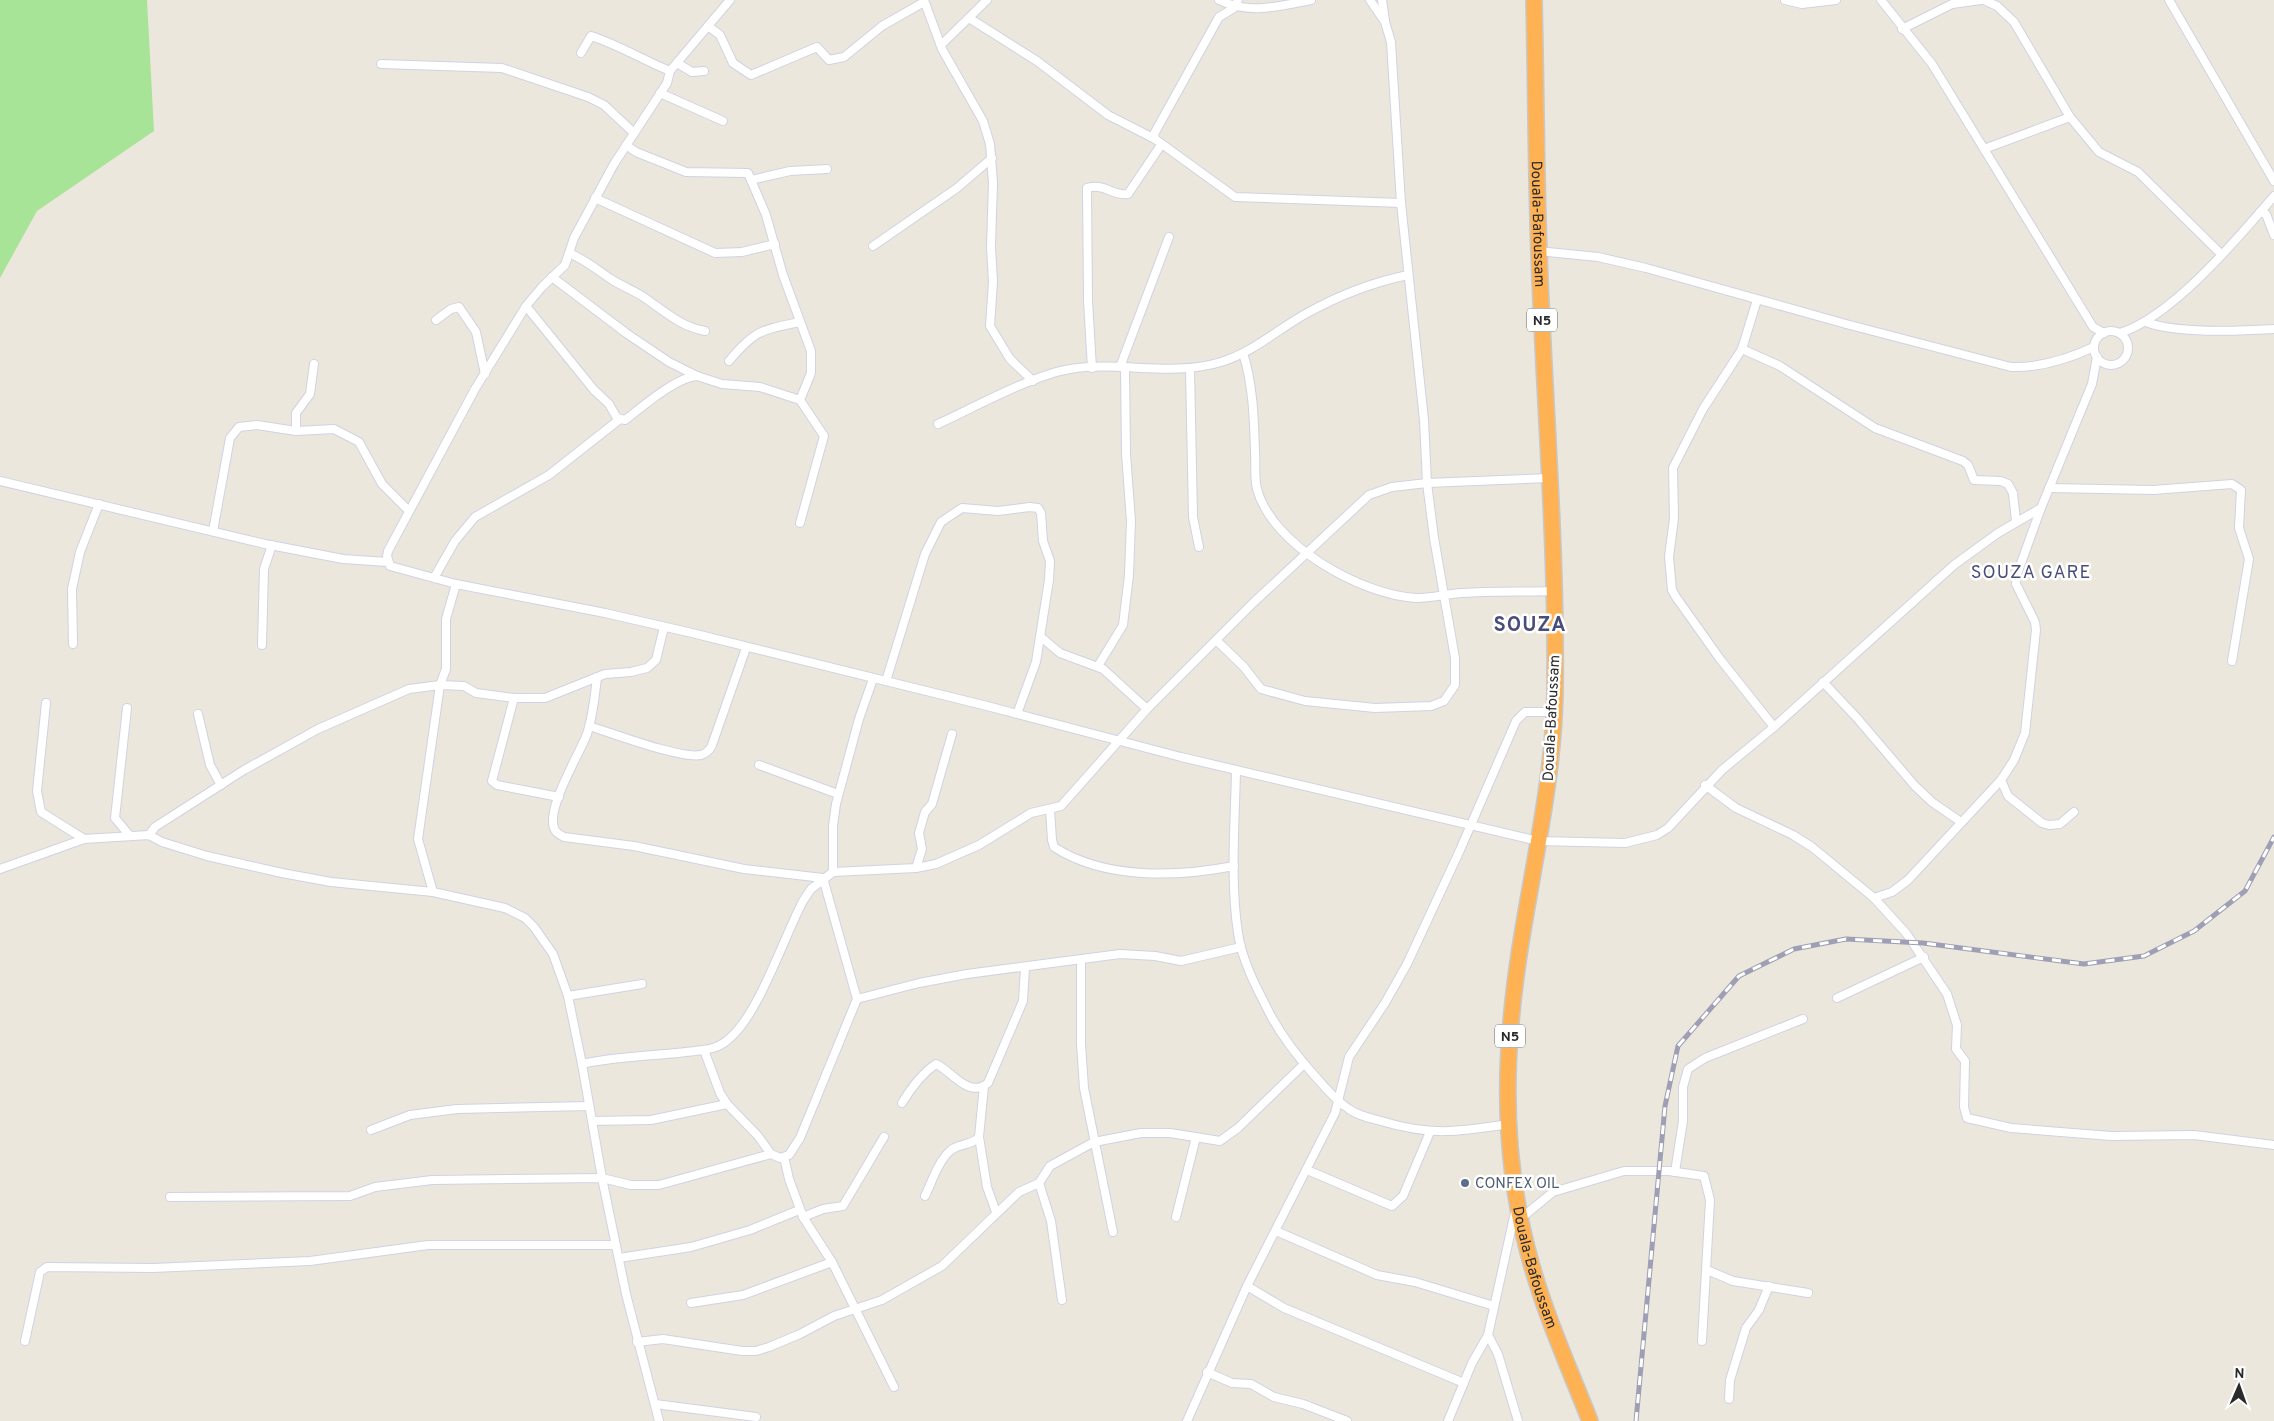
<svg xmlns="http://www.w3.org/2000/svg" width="2274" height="1421" font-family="Overpass,sans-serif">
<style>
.green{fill:#a8e497}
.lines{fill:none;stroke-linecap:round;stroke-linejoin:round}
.street-casing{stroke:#d1d2e3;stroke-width:10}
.highway-casing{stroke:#c8c8c8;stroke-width:18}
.street{stroke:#fff;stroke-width:8}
.highway{stroke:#ffb254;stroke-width:15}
.rail-casing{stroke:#9e9fb5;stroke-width:5}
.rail{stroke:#fff;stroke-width:3;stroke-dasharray:9;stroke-linecap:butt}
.service-dot{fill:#5c6f8a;stroke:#fff;stroke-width:2}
.labels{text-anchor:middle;stroke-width:5;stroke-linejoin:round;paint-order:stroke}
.shield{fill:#fff;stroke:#6a6a6a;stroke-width:1}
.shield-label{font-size:14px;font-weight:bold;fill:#2a2a2a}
.street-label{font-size:15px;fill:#2a2a2a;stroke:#fff}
.service-label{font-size:15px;fill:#4e5e75;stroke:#fff;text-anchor:start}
.quarter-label{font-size:18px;letter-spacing:1px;fill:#494d7b;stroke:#fff}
.district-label{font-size:20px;font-weight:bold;letter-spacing:1px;fill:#494d7b;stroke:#fff}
</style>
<rect width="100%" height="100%" fill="#ece7dc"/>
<polygon class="green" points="0,0 147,0 154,131 37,211 0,278"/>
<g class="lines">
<defs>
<g id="street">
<polyline points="730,0 670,71 667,83 614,164 574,238 565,265 542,287 526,306 475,389 388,551 387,556 390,566 456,584 605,613 692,633 987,706 1181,757 1538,841 1625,843 1657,835 1668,828 1722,770 1774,727 1954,565 1998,533 2041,508 2092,384 2097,357"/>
<polyline points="924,0 942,49 983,121 990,144 993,183 991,247 993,282 990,326 1010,359 1033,381"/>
<path d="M1219,0C1249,15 1280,6 1311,0"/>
<polyline points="1382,0 1385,20"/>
<polyline points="1785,0 1802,4 1836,0"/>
<polyline points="1881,0 1932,64 2093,327 2104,333"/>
<polyline points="1984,0 1997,6 2014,22 2070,117 2099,152 2138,172 2222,255"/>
<polyline points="2169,0 2274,181"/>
<polyline points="969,18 1037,61 1108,115 1155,139 1235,197 1401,203"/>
<polyline points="708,26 720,35 733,63 751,75 817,47 829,60 844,57 882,26 924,2"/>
<polyline points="1902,29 1952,4 1981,0"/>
<polyline points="941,45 987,0"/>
<path d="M581,53L591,36C619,45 643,60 670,71"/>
<polyline points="677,63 692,72 704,71"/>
<polyline points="381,64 502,68 588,97 604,105 634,133"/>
<polyline points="660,93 723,121"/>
<polyline points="1155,139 1154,134 1219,17 1234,8 1238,0"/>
<polyline points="1984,149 2070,117"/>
<polyline points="751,180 790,171 827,169"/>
<polyline points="595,198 715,253 742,252 775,244"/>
<polyline points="2260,212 2266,214 2274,235"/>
<polyline points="873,246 957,188 992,158"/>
<path d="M1538,251L1598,257L1646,268L1846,324L2011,367C2041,368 2068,359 2094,347"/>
<path d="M569,253C588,261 598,271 614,281C624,287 635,291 645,298C664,311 681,327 705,331"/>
<polyline points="552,277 626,333 669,362 697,376 722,384 760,387 800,400 811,373 811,351 783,275 766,215 748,173 686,172 636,152 626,145"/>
<polyline points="1757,300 1742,349 1703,409 1673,468 1674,518 1669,557 1672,590 1676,597 1720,659 1774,727"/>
<path d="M526,306L594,390L609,404L617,418L625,420C642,407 676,377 697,376"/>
<polyline points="436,320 451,309 459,307 476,332 485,374"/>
<path d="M2146,322C2176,334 2241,331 2274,329"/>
<circle cx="2111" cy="348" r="17"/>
<path d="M2120,333C2173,316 2238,238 2274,196"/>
<polyline points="1742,349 1780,366 1875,428 1963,461 1968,465 1974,480 2001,481 2008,484 2013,493 2016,521"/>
<path d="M1243,353C1253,385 1254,418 1255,451C1256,464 1254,477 1257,489C1272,545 1361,595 1416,598C1431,598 1447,594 1462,593C1492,591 1523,592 1553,591"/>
<path d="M729,361C755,330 761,330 800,322"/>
<polyline points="1120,367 1169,237"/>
<path d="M1092,368L1088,301L1087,188C1107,183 1110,196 1128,194L1159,148"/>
<polyline points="1190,369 1193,517 1199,547"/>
<polyline points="800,400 824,436 800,523"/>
<path d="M938,424C975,407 1033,375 1070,369C1120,361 1172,377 1221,362C1254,352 1279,328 1309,312C1340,295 1374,282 1408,275"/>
<polyline points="296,431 296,413 310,394 314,364"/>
<polyline points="0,481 265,544 343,559 388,562"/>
<polyline points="2049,488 2153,490 2232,484 2241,490 2239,528 2249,559 2232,661"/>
<polyline points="2041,508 2016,577 2016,584 2035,622 2036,630 2025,733 2014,760 2001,780 2008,796 2042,823 2049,825 2060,824 2074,812"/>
<polyline points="213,531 230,438 239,427 257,425 296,431 334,429 359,442 382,484 409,511"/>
<polyline points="434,578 455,541 475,517 549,475 620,419"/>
<polyline points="1041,637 1060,653 1103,669 1147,709"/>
<polyline points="1216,640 1244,667 1261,689 1305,701 1375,708 1431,706 1444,701 1455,685 1455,658 1434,538 1427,483 1424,420 1401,203 1391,42 1385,22 1370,0"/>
<polyline points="73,644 72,589 80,552 99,504"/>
<polyline points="262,645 264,569 272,545"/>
<polyline points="1098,666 1123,625 1129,575 1131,521 1126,454 1125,367"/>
<path d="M597,677C595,696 593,716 587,734C580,753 544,811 555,830C557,834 561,835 564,837L634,846L744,869L823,878L857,999L800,1138L789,1155L780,1158L771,1154L758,1136L727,1104L720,1093L704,1050"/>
<polyline points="886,681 925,554 941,522 962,508 998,511 1030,507 1038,508 1041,513 1043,541 1050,561 1049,580 1036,662 1017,714"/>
<polyline points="1823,682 1857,718 1915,786 1932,802 1961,822"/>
<polyline points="514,698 492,781 497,785 559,797"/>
<polyline points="46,703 37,791 41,812 84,839"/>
<polyline points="127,708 115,818 130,836"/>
<polyline points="198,714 210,765 221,785"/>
<path d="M589,726C612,733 680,759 701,755C707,753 710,750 712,745L746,648"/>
<polyline points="759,765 838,794"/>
<path d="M1236,770C1235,824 1230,880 1238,933C1242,961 1257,989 1270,1014C1282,1037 1297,1056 1314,1075C1325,1087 1335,1100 1349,1109C1358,1116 1370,1118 1381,1121C1430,1136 1459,1132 1508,1124"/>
<polyline points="1705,785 1736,808 1793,835 1812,847 1874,898 1892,892 1908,880 2001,780"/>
<path d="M1050,809L1052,840L1054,847C1105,880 1177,877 1234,866"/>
<polyline points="149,835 155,827 244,770 318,729 409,689 440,685 446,669 446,619 456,584"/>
<polyline points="916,868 922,849 919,833 925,812 932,804 952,734"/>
<polyline points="0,869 84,839 149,835 162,842 207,856 282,873 331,882 433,892 505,908 525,918 534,927 553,954 568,996 582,1064"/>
<polyline points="833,872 833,826 836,804 859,719 873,679"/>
<polyline points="433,892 418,839 440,685 464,686 476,693 514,698 545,698 605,674 631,672 647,668 656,660 664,627"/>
<polyline points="1874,898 1906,933 1947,994 1957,1025 1956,1049 1965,1061 1964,1107 1967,1118 2011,1128 2111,1136 2194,1135 2274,1145"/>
<polyline points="1081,960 1081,1044 1084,1088 1113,1232"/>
<polyline points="568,996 642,984"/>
<polyline points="1837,998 1924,957"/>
<polyline points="857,999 919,983 967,974 1120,954 1155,956 1181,961 1241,947"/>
<path d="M902,1103C911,1088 921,1074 936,1064C952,1071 968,1099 988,1083L1023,1001L1025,968"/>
<polyline points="592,1121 651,1120 727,1104"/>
<polyline points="371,1130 410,1115 457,1109 589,1106"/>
<polyline points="979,1137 987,1187 996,1212"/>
<polyline points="784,1157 789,1179 803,1217 823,1209 843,1206 884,1137"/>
<polyline points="1307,1170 1392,1206 1403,1196 1430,1132"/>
<polyline points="1675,1172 1683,1121 1683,1087 1688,1069 1705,1058 1803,1019"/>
<polyline points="1039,1183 1051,1221 1062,1300"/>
<path d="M925,1196C932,1182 938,1161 951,1150C960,1143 971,1146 979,1137L984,1086"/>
<polyline points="170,1197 350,1196 375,1187 432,1180 602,1178 631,1185 659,1185 771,1154"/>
<polyline points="803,1217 832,1262 894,1387"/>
<polyline points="1176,1217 1196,1137"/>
<polyline points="1520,1219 1553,1192 1624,1171 1669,1171 1704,1176 1710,1200 1702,1341"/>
<polyline points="1276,1231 1377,1275 1415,1282 1494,1306"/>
<polyline points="619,1258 691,1247 750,1230 799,1210"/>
<polyline points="1707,1270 1733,1281 1808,1293"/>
<polyline points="1247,1286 1284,1308 1464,1383"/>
<polyline points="691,1303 743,1295 832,1262"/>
<polyline points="1488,1335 1498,1354 1518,1421"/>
<polyline points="25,1341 40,1272 47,1267 153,1268 310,1261 428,1245 615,1245"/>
<polyline points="637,1342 663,1339 742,1351 756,1351 769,1347 800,1334 834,1316 882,1300 942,1266 1019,1192 1039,1183 1050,1166 1094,1142 1141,1133 1170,1133 1220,1141 1238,1128 1304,1064"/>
<polyline points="1207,1372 1232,1383 1251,1384 1274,1397 1303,1404 1347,1421"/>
<polyline points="1729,1399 1730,1380 1746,1328 1759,1310 1769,1286"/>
<polyline points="655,1404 756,1417"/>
<path d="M659,1421L626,1294L602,1178L582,1064C622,1055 662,1056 703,1050C712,1049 723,1045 730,1038C759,1013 784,937 803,901L811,889L833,872L916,868L936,864L979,845L1031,813L1061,806L1147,709L1253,603L1369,495L1392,487L1427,483L1549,478"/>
<polyline points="1187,1421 1247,1286 1335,1113 1349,1057 1385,1003 1407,964 1460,850 1516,721 1525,712 1554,712"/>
<polyline points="1448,1421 1472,1363 1488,1335 1515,1212"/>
</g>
<g id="highway">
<path id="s1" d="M1534,0C1536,84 1536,169 1539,253C1544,399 1557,546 1555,693C1553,804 1520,912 1511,1022C1504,1099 1508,1177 1528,1252C1543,1310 1568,1365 1590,1421"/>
</g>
</defs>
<use href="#street" class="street-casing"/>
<use href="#highway" class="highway-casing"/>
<use href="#street" class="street"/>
<use href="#highway" class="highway"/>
<defs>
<polyline id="rail" points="1636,1421 1665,1106 1678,1046 1739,976 1794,949 1846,939 1923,943 2084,964 2144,956 2194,931 2245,891 2274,837"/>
</defs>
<use href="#rail" class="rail-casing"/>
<use href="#rail" class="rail"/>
</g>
<circle class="service-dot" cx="1465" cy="1183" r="5"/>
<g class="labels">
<g class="shield">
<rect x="1527" y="308.5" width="30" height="23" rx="4"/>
<rect x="1495" y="1024.5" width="30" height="23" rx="4"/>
</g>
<g class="shield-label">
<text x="1542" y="325">N5</text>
<text x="1510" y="1041">N5</text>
</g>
<g class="street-label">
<text dy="5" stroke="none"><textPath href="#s1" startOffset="224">Douala-Bafoussam</textPath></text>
<text transform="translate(1551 718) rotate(-87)" y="5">Douala-Bafoussam</text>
<text dy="5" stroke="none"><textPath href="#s1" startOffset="1274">Douala-Bafoussam</textPath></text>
</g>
<g class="service-label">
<text x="1475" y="1188">CONFEX OIL</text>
</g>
<g class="quarter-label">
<text x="2031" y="578">SOUZA GARE</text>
</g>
<g class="district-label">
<text x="1530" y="631">SOUZA</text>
</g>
</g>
<g transform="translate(2239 1386) rotate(2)" stroke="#ffffff" stroke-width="4" paint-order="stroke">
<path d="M0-4L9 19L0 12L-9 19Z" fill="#2a2a2a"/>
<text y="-8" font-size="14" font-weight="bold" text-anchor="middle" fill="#2a2a2a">N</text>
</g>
</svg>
